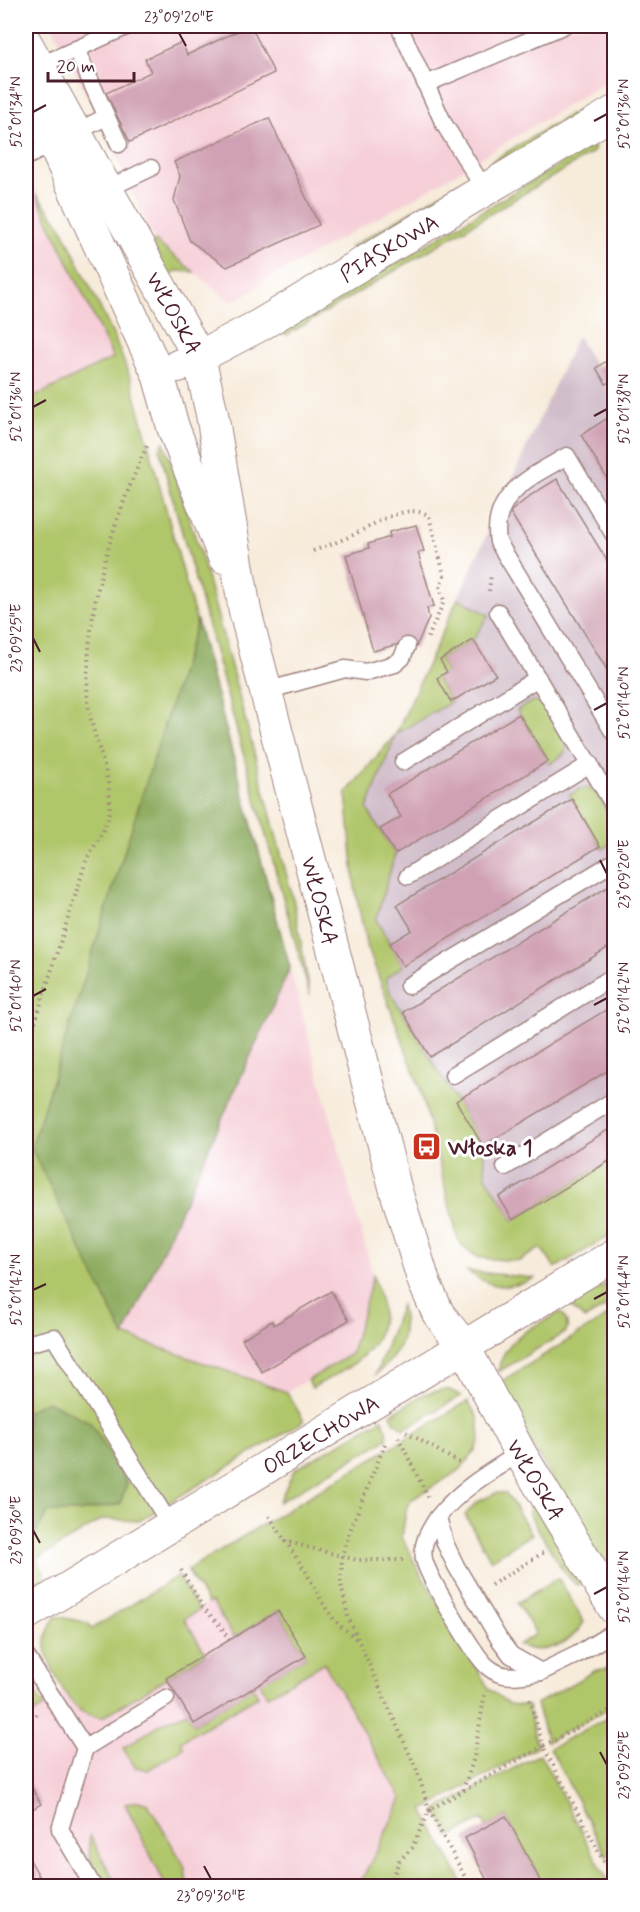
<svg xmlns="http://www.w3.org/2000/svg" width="640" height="1912" font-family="Mynerve,sans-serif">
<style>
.built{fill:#f6cfd8}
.industrial{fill:#d1bdca}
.green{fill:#b0c66a;stroke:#7d724a;stroke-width:1.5}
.forest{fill:#8cab5e;stroke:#6b6544;stroke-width:1.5}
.building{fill:#d0a1b4}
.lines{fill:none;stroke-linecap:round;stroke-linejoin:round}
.lane-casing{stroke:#a08582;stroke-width:19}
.street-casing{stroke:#a08582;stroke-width:34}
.path{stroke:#a08582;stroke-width:4;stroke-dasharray:1.5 4.5;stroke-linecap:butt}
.lane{stroke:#fff;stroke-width:16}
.street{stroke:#fff;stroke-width:32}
.ticks{fill:none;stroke:#4a1f2b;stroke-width:2}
.labels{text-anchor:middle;stroke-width:6;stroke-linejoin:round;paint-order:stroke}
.street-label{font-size:22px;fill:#4a1f2b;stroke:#fff}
.poi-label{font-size:22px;font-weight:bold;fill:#4a1f2b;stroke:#fff;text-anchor:start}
.neatline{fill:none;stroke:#4a1f2b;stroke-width:2}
.ticks-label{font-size:15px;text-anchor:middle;fill:#4a1f2b}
</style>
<rect width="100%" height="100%" fill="#fff"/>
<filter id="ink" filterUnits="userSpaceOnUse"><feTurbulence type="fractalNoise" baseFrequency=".0167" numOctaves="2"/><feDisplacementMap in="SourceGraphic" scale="12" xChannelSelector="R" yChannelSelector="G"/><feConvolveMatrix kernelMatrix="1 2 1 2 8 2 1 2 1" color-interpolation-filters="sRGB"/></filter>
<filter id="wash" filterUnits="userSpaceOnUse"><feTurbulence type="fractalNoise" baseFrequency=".008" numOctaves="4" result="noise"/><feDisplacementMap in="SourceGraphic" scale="24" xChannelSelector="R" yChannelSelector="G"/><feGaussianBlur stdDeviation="1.35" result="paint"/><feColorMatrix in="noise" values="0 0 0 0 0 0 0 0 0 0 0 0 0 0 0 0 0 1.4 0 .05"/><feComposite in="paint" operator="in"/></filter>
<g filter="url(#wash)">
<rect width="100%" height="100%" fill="#f7ebda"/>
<g class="built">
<polygon points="52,26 614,26 614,77 419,195 263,282 253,291 231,302 155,241 115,153"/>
<polygon points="26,169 113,358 26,401"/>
<polygon points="290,968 373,1275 351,1354 287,1392 124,1336"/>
<polygon points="275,1562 410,1794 367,1886 26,1886 26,1712 64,1691"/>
</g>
<polygon class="industrial" points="577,336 614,398 614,1233 555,1268 541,1248 519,1261 479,1258 464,1248 458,1239 420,1088 366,943 355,888 350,836"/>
<g class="green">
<polygon points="571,114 578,118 498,166 492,161"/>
<polygon points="592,145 595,148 592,153 287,335 281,332"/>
<polygon points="468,178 465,186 352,254 351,247"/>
<polygon points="36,194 61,226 115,339 131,380 290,968 124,1335 287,1392 304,1421 139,1521 103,1519 37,1559 46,1577 26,1591 26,401 113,358"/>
<polygon points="155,241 194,272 175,271 168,279 152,244"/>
<polygon points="164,442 202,558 250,737 294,903 310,995 166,474 160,449"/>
<polygon points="458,598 489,615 473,640 440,660 447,672 437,679 451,702 396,734 367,809 395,854 376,920 403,966 386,978 391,995 403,1012 483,1146 486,1176 513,1220 614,1158 614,1233 555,1268 541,1248 519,1261 479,1258 464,1248 458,1239 420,1088 366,943 355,888 346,793 396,734"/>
<path d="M532,701L543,704C549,714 571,741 565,752C562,757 555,760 550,764L517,710Z"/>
<polygon points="589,788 596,792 614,824 614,842 602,849 569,795 580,789"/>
<path d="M467,1271L535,1278C509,1291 490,1288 467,1271Z"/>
<path d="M373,1275C376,1287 382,1300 382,1312C382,1356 344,1369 312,1388L308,1380L351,1354Z"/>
<polygon points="614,1279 614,1302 585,1319 570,1306"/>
<path d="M401,1305C408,1336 400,1354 376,1374Z"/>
<path d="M561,1312C565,1319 570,1324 566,1332L498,1372C504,1336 532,1328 561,1312Z"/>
<polygon points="614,1312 614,1583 505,1400 500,1382"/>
<polygon points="441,1390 450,1390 461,1396 404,1429 395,1422 391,1414 424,1394"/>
<polygon points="468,1401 478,1418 480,1440 476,1449 460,1470 411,1500 406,1511 402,1537 419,1571 489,1689 509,1704 528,1706 537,1747 423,1810 464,1886 359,1886 402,1799 324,1663 267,1696 260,1683 306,1656 278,1611 234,1637 212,1602 208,1604 187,1570"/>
<polygon points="382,1419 387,1430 387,1439 279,1502 294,1470"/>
<polygon points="496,1493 506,1493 532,1534 491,1560 465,1515 477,1502"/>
<polygon points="531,1500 583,1581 579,1585 575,1584 561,1567 529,1514"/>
<path d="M178,1576L199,1610L184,1619L206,1654L103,1717C95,1717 88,1716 81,1711C67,1702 44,1659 46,1642C46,1632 51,1624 56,1616L88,1623L92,1629Z"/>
<path d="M558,1578L584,1622C571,1644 543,1657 518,1645L536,1634L517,1603Z"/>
<polygon points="614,1668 614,1706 547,1742 536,1704 596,1670"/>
<polygon points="26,1674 44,1707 26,1718"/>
<polygon points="253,1687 258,1696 181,1741 184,1748 148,1770 135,1767 123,1748 162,1723 187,1712 194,1724"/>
<polygon points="614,1714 614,1843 607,1857 550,1748"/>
<polygon points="540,1754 607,1879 604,1886 543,1886 506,1816 487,1827 482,1819 450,1837 436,1810"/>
<polygon points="138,1801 148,1804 185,1867 187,1886 166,1886 125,1804"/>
<path d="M90,1835L117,1886H104C94,1869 86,1856 90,1835Z"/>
</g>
<g class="forest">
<polygon points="197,621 290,968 124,1336 31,1148"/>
<polygon points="47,1401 90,1422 127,1483 120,1504 78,1512 48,1512 36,1532 26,1534 26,1412"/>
</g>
<g id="blocks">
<g class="building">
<polygon points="248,26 251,26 274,73 130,142 106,93 151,72 145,59 182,42 187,55"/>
<polygon points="269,118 319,225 227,267 190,241 174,200 180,176 174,162"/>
<polygon points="614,356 614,379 606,384 596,368"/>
<polygon points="606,419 614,433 614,490 581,435"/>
<polygon points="557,479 614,572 614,681 510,512 531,495"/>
<polygon points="416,525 424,551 418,553 434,606 427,608 429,618 415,649 402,643 373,651 346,555 369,548 368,544 390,537 389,532"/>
<polygon points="473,640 496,675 451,702 437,678 447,672 440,660"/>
<polygon points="519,714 548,761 395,854 380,829 401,817 387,794"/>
<polygon points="572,799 600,846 403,966 389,944 412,930 397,905"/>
<polygon points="614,883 614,944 430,1057 403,1012"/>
<polygon points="614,1005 614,1067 483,1146 456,1101"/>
<polygon points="614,1126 614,1158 513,1220 499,1197"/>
<polygon points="331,1291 349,1320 262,1372 242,1339 272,1321 274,1325"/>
<polygon points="278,1611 306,1656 194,1724 166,1678"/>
<polygon points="26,1778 41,1804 26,1813"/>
<polygon points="506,1816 543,1886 490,1886 465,1838"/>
<polygon points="26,1853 39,1876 26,1884"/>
</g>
</g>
</g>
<g filter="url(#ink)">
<use href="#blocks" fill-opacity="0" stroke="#a08582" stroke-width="1.5"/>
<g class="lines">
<defs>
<g id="lane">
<polyline points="399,26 444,124 485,190"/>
<polyline points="76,49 119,144"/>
<polyline points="34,68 128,26"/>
<polyline points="426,84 563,26"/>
<polyline points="26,157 106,117"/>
<polyline points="101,192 151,168"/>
<path d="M614,535L567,456C533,476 490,493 498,542L614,733"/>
<polyline points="498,612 614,806"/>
<polyline points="266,691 345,669 366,672 395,664 402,658 407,646"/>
<polyline points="403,762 538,678"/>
<polyline points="408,876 590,764"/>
<polyline points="408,986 614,862"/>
<polyline points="453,1075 614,976"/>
<polyline points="505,1167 614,1100"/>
<polyline points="26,1344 54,1337 171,1526"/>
<path d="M520,1453C490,1472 460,1489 438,1517L445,1543L456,1566L499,1639L511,1655L541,1672L576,1655L614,1632"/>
<path d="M438,1517C429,1531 421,1542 424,1559C427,1575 475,1657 488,1667C504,1681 522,1675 541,1672"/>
<polyline points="26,1656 85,1748"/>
<polyline points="93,1886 60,1829 85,1748 166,1698"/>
</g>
<g id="street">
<path id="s1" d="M26,43L199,357L212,414L245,611L396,1191L424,1282L438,1313L464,1347L520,1453L614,1608"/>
<polyline points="26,83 158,374 173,427 224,557"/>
<path id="s2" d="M178,366L199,357L260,325L614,112"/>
<path id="s3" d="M26,1614L614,1255"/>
</g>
</defs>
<use href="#lane" class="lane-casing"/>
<use href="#street" class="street-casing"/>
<g class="path">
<path d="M313,551C327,546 340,541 353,535C373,525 408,501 429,516L444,575L440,586L444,601L428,638"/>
<polyline points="489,591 491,575"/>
<path d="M26,1051L87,858C97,842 109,825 110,805C110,769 92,737 88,703C87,691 87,678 88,666C91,589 116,513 148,444"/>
<polyline points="406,1432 463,1465"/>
<polyline points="398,1437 428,1497"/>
<polyline points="385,1444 351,1528 342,1556 341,1584 348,1617 418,1773 429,1810 412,1848 399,1861 389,1886"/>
<polyline points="269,1516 306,1572 325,1607 335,1621 358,1641"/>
<polyline points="284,1541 357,1560 403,1560"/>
<polyline points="181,1570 203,1607 221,1627 229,1640"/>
<polyline points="491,1585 546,1551"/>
<polyline points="614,1708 543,1746 614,1881"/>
<polyline points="26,1722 38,1714"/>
<polyline points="463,1790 474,1758 485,1692"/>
<polyline points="606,1865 614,1849"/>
<polyline points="470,1886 429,1810 543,1746 529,1697"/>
</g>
<use href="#lane" class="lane"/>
<use href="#street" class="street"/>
</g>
</g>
<path class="ticks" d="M179,33L186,46M33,112L46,105M594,121L607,114M33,407L46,400M594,416L607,409M33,638L40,652M594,710L607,703M600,860L607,874M33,996L46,989M594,1005L607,998M33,1290L46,1284M594,1299L607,1292M33,1530L40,1543M594,1594L607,1587M600,1752L607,1765M204,1866L211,1879"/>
<defs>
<symbol id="bus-square" viewBox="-11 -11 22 22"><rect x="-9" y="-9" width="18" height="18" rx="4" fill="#c8321e" stroke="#fff"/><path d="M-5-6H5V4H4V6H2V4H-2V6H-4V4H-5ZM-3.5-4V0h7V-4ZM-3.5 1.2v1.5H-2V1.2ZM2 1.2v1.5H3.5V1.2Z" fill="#fff"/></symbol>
</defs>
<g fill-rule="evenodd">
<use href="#bus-square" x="410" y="1130" width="33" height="33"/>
</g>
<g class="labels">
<g class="street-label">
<text dy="8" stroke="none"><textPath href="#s2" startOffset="242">PIASKOWA</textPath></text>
<text dy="8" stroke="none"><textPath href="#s1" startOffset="308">WŁOSKA</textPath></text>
<text dy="8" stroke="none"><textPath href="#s1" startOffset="916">WŁOSKA</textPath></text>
<text dy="8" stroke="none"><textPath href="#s3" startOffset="345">ORZECHOWA</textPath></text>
<text dy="8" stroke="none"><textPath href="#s1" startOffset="1539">WŁOSKA</textPath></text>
</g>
<g class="poi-label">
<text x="448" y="1155">Włoska 1</text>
</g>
</g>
<rect width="640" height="1912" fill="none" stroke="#fff" stroke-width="66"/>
<path d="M48 72v9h86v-9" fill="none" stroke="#4a1f2b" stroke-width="3"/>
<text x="57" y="72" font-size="18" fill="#4a1f2b" stroke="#ffffff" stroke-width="4.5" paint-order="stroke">20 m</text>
<rect x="33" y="33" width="574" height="1846" class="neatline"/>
<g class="ticks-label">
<text x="179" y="22">23°09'20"E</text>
<text transform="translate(16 112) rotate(-90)" y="5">52°01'34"N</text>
<text transform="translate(624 114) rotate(-90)" y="5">52°01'36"N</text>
<text transform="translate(16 407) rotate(-90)" y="5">52°01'36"N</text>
<text transform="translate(624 409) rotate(-90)" y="5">52°01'38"N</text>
<text transform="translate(16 638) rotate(-90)" y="5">23°09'25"E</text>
<text transform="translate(624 703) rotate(-90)" y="5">52°01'40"N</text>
<text transform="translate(624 874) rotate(-90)" y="5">23°09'20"E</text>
<text transform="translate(16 996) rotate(-90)" y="5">52°01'40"N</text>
<text transform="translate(624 998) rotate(-90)" y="5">52°01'42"N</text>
<text transform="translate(16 1290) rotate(-90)" y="5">52°01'42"N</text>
<text transform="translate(624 1292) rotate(-90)" y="5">52°01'44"N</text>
<text transform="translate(16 1530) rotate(-90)" y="5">23°09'30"E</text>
<text transform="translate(624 1587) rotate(-90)" y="5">52°01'46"N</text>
<text transform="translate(624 1765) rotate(-90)" y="5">23°09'25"E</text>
<text x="211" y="1901">23°09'30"E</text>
</g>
</svg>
